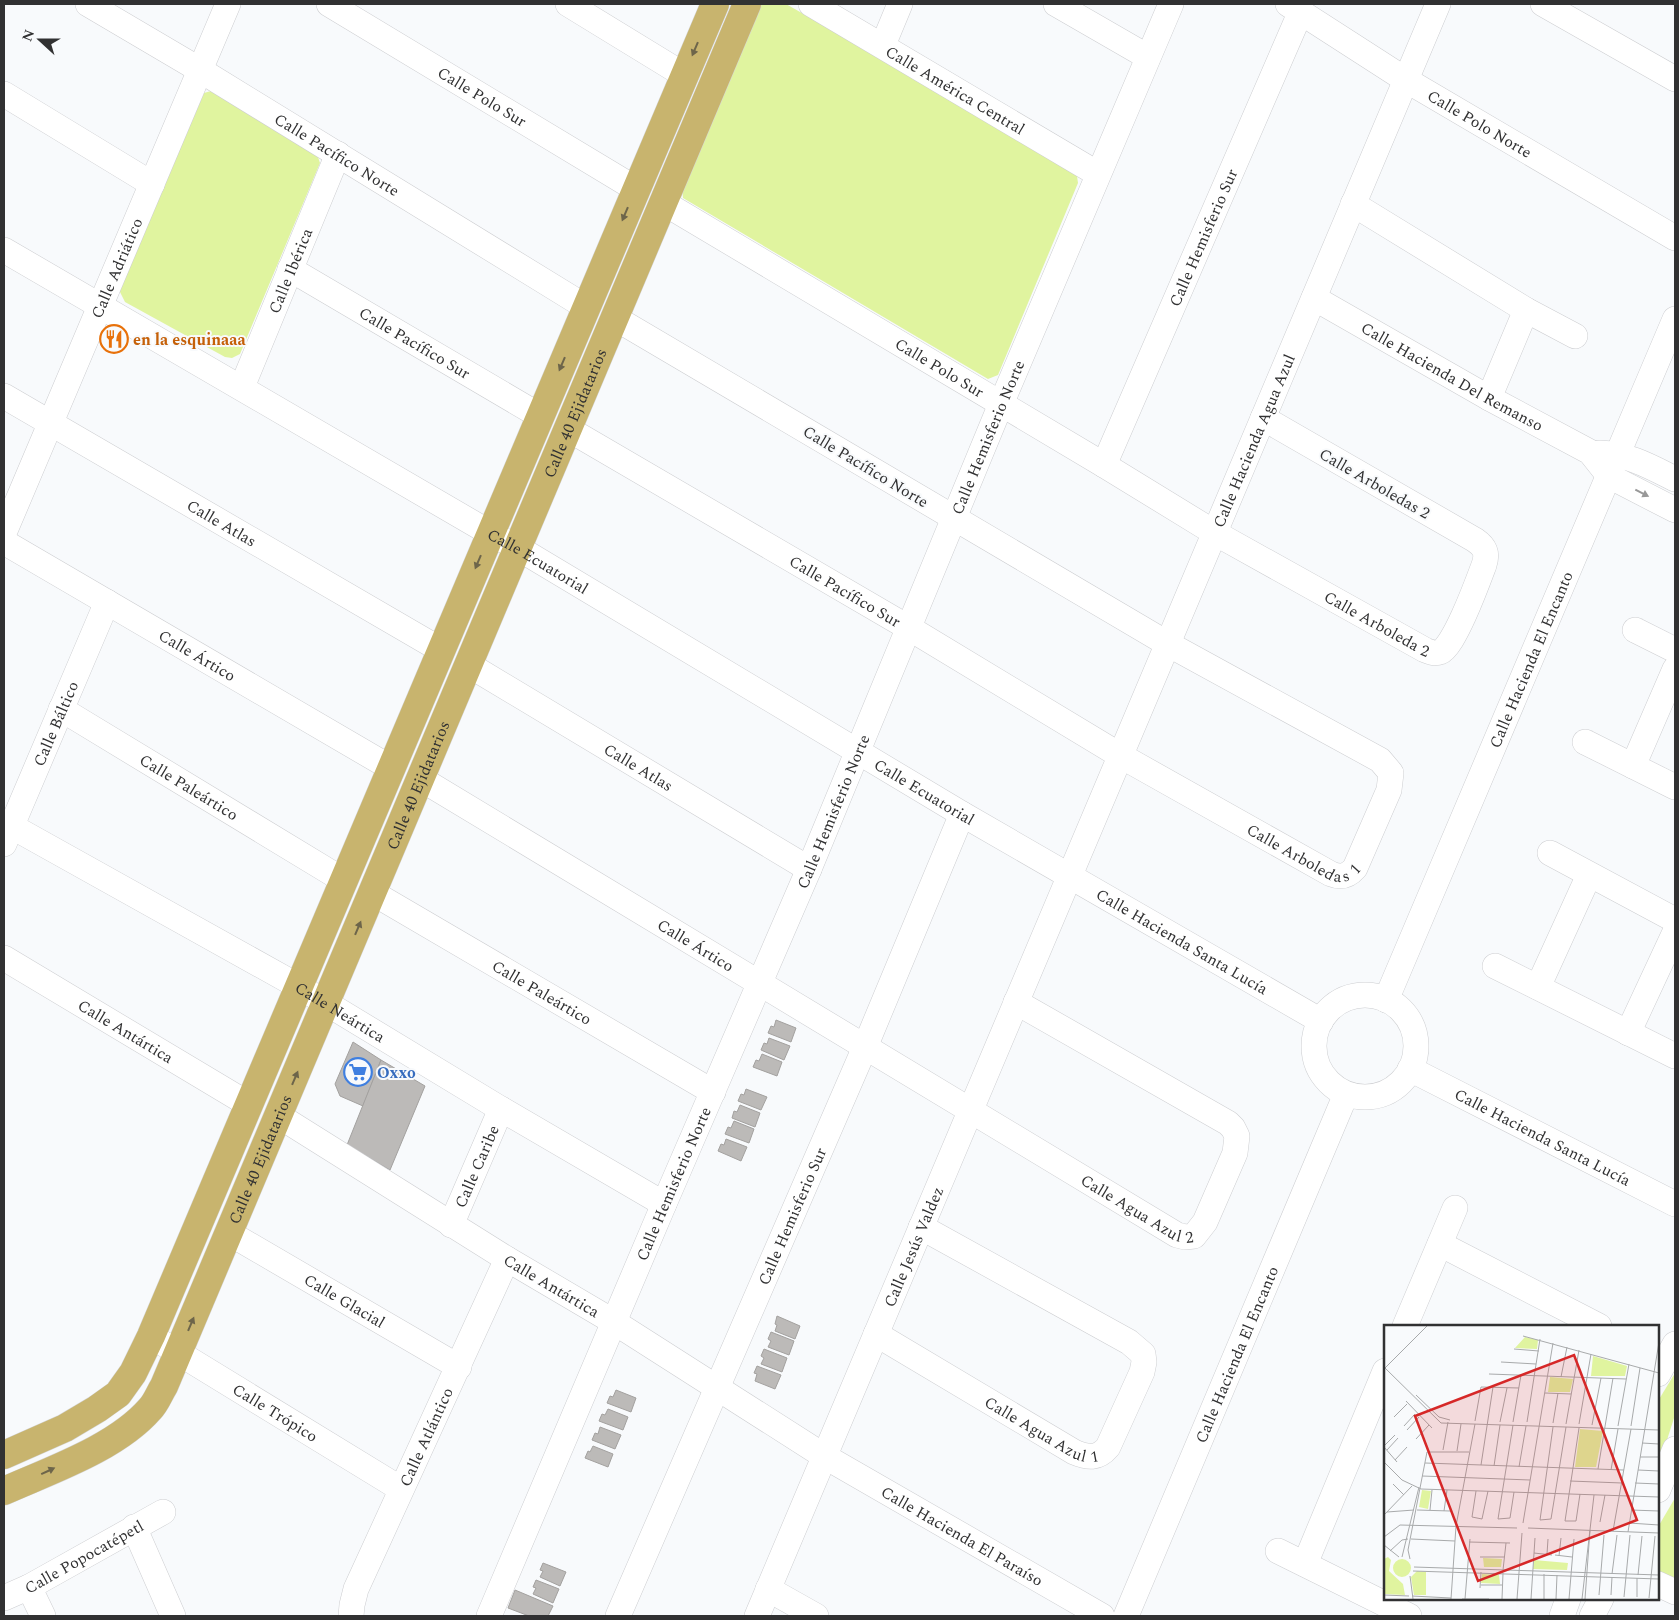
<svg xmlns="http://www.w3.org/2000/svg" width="1679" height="1620" font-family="Spectral,serif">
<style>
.green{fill:#e0f49f}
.building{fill:#bcbab8;stroke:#a3a19f}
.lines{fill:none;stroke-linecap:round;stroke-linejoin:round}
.minor-casing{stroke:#cdced1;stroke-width:26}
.major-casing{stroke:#d6d6d6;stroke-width:29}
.minor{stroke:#fff;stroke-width:25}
.major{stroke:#c8b46e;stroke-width:28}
.oneway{fill:#6d654a}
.oneway2{fill:#989898}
.labels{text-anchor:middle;stroke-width:4;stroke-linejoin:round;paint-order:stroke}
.street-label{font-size:16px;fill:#313132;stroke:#f8fafc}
.food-label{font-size:16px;font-weight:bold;fill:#c56008;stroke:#f8fafc;text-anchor:start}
.shop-label{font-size:16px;font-weight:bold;fill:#366cbe;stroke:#f8fafc;text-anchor:start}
.inset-road{fill:none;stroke:#a8aaab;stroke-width:1}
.view{fill:#d62828;fill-opacity:0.15;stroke:#d62828;stroke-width:2.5}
.inset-edge{fill:none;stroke:#313132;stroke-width:2.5}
</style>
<rect width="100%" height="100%" fill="#f8fafc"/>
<g class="green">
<polygon points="761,4 786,4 1076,169 1078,183 998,375 988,379 683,198 682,188"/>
<polygon points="211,91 318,157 320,163 240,354 232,358 225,357 125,302 119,290 204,93"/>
<polygon points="1675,1373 1675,1415 1658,1468 1658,1401"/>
<polygon points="1675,1498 1675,1584 1658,1577 1658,1527"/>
</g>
<g class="building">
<polygon points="776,1020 796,1028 791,1042 768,1033 771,1026 774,1027"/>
<polygon points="769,1038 790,1046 784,1060 761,1050 764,1043 767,1044"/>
<polygon points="353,1042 381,1060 363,1106 340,1096 335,1084"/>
<polygon points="762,1054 782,1062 777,1076 753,1067 756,1060 759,1061"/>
<polygon points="381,1060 425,1086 390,1170 347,1145"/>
<polygon points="746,1089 767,1097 761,1110 738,1101 741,1094 744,1095"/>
<polygon points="740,1105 760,1113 755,1127 732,1118 734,1111 737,1112"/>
<polygon points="734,1121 754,1129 749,1143 725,1134 728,1127 731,1128"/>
<polygon points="726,1139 747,1147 741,1161 718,1151 721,1144 724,1145"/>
<polygon points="777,1316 800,1326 795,1339 775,1331 777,1325 775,1324"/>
<polygon points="771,1332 794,1341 789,1355 768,1347 771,1341 768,1339"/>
<polygon points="764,1349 787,1358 782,1372 761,1364 764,1358 761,1356"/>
<polygon points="757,1366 781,1375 775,1389 755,1381 757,1374 754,1373"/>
<polygon points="616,1390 636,1398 631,1412 607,1403 610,1396 613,1397"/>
<polygon points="608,1409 628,1417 623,1430 599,1421 602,1414 605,1415"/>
<polygon points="600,1427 621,1435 615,1449 592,1440 595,1433 598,1434"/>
<polygon points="593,1446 613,1454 608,1467 585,1458 588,1451 590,1452"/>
<polygon points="543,1563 566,1572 560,1586 540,1577 543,1571 540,1570"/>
<polygon points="536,1580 559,1589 553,1603 533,1594 536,1588 533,1587"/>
<polygon points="515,1590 553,1606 548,1616 529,1616 508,1608"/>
</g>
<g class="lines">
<defs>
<g id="minor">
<path id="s1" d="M88,4L200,70L586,307"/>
<path id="s2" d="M329,4L636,189"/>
<polyline points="568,4 684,75"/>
<path id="s3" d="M811,4L1098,174"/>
<polyline points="1056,4 1148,57"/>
<path id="s4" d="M1288,4L1406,80L1675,238"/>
<polyline points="1543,4 1675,79"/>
<polyline points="883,45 900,4"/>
<polyline points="4,94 152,184"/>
<path id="s5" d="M664,203L1104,465L1215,533L1425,650C1430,652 1435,654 1440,652C1454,647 1478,581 1484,565C1488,553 1485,547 1475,540L1263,418"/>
<polyline points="1353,204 1526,310 1575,336"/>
<path id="s6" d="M4,250L490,533L518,548L962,814L1321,1021"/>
<path id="s7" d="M290,269L540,416"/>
<path id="s8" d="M1314,298L1489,398L1590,452L1609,476L1675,510"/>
<path id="s9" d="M242,387L338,154"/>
<path id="s10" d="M4,396L441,650"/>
<polyline points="1489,398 1526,310"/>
<path id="s11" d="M568,429L909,628L1121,756L1331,874C1341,878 1348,876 1355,868L1389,790L1391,773L1380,760L1168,644L615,318"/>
<path d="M1600,453C1628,454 1651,467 1675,479"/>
<path id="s12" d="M1104,465L1301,11"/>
<path id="s13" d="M4,533L228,4"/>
<path id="s14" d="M4,542L391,768"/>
<polyline points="1635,630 1675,650"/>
<path id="s15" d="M469,665L809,869"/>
<path id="s16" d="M61,709L343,880"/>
<polyline points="1585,742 1675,787"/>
<polyline points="1633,766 1675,669"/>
<path id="s17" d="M421,779L1177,1235L1185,1237L1194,1236L1205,1222L1235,1153L1237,1136L1233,1128L1228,1123L1016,1002"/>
<path id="s18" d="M11,826L298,986L501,1109L664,1204"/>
<path id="s19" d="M4,844L107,602"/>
<polyline points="1550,853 1675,920"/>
<path id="s20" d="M373,893L713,1092"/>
<path id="s21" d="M4,958L248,1104"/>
<polyline points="1495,966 1675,1056"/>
<polyline points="1538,987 1589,875"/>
<circle cx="1365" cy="1046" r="51"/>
<path id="s22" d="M1386,1000L1675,319"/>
<polyline points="1628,1033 1675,932"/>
<path id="s23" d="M1410,1069L1675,1204"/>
<path id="s24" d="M279,1116L507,1259L614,1322L824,1456L1102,1616"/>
<path id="s25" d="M451,1225L501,1109"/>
<path id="s26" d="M229,1233L459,1367"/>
<polyline points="1440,1244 1599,1326"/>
<polyline points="1405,1326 1455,1208"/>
<path id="s27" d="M876,1334L1074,1452C1088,1458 1098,1459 1108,1447L1142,1372L1144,1362L1143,1354L1129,1342L921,1227"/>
<path id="s28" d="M151,1336L401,1489"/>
<polyline points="1658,1374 1675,1344"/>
<polyline points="1658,1490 1675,1449"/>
<polyline points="134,1527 173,1616"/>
<polyline points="1278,1551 1409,1616"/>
<polyline points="1305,1564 1385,1371"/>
<polyline points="1658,1584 1675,1592"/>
<polyline points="29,1587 43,1616"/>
<polyline points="768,1589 816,1616"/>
<path id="s29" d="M4,1598L29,1587L163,1512"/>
<path id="s30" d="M351,1616L352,1605L356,1589L507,1259"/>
<path id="s31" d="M489,1616L664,1204L809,869L1001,404L1171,4"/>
<path id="s32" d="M618,1616L865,1047L962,814"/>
<path id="s33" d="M757,1616L1438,4"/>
<path id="s34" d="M1126,1616L1346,1094"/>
<polyline points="1562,1616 1568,1599"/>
<polyline points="1592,1616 1601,1599"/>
</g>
<g id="major">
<polyline points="4,1455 65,1428 97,1409 118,1394 133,1373 151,1336 715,4"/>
<path id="s35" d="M4,1491C51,1470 116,1448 150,1409C156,1403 159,1394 164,1386L747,4"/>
</g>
</defs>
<use href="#minor" class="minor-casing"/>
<use href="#major" class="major-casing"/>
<use href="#minor" class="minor"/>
<use href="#major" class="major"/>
</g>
<defs><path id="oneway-solid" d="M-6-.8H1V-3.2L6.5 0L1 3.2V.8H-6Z" transform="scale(1.25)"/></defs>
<g class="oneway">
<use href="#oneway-solid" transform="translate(695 49) rotate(113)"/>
<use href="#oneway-solid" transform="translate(625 214) rotate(113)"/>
<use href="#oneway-solid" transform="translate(562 364) rotate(113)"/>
<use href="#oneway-solid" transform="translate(478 562) rotate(113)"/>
<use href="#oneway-solid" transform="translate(358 928) rotate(-67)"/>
<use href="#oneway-solid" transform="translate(295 1078) rotate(-67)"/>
<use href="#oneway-solid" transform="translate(191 1324) rotate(-67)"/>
<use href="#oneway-solid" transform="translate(48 1471) rotate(-25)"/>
</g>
<use class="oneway2" href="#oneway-solid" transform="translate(1642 493) rotate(27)"/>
<defs>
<symbol id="restaurant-ring" viewBox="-11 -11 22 22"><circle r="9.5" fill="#f8fafc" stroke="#e8710a" stroke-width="1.5"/><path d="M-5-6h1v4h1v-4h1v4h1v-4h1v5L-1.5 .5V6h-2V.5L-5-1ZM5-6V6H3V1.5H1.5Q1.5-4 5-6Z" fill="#e8710a"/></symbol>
<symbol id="supermarket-ring" viewBox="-11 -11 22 22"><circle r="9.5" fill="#f8fafc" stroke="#3f7fe0" stroke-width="1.5"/><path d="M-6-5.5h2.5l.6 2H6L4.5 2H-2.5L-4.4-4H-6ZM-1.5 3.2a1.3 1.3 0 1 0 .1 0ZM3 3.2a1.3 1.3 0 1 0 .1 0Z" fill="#3f7fe0"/></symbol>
</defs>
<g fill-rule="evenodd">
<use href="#restaurant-ring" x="98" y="323" width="32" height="32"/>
<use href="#supermarket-ring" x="342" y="1056" width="32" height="32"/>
</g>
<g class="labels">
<g class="street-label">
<text dy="6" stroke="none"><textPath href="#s3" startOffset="168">Calle América Central</textPath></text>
<text dy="6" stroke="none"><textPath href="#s2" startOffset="179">Calle Polo Sur</textPath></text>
<text dy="6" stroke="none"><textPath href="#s4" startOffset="226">Calle Polo Norte</textPath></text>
<text dy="6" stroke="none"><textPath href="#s1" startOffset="291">Calle Pacífico Norte</textPath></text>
<text dy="6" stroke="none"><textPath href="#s12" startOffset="248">Calle Hemisferio Sur</textPath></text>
<text dy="6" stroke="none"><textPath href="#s13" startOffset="288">Calle Adriático</textPath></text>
<text dy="6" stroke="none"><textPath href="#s9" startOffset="126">Calle Ibérica</textPath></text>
<text dy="6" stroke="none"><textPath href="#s7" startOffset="145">Calle Pacífico Sur</textPath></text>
<text dy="6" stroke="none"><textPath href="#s5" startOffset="321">Calle Polo Sur</textPath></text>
<text dy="6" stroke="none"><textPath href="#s8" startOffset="159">Calle Hacienda Del Remanso</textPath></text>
<text dy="6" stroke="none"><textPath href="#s35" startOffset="1252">Calle 40 Ejidatarios</textPath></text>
<text dy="6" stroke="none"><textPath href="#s31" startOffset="1280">Calle Hemisferio Norte</textPath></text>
<text dy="6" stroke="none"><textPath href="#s33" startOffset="1276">Calle Hacienda Agua Azul</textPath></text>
<text transform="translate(866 466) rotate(31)" y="6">Calle Pacífico Norte</text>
<text transform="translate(1375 483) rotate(30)" y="6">Calle Arboledas 2</text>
<text dy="6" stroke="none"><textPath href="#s10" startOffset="252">Calle Atlas</textPath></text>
<text dy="6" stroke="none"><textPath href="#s6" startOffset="618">Calle Ecuatorial</textPath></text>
<text dy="6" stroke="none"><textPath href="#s11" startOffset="321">Calle Pacífico Sur</textPath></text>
<text dy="6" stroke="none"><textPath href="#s5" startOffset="828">Calle Arboleda 2</textPath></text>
<text dy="6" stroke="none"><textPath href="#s14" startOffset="224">Calle Ártico</textPath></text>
<text dy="6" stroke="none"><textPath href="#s22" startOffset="370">Calle Hacienda El Encanto</textPath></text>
<text dy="6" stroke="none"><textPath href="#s19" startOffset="131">Calle Báltico</textPath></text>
<text dy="6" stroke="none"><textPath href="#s15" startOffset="198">Calle Atlas</textPath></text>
<text dy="6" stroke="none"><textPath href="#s35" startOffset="848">Calle 40 Ejidatarios</textPath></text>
<text dy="6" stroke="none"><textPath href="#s16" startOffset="150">Calle Paleártico</textPath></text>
<text dy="6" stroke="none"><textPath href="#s6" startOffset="1068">Calle Ecuatorial</textPath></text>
<text dy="6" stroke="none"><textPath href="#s31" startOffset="875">Calle Hemisferio Norte</textPath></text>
<text dy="6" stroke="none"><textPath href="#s11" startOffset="851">Calle Arboledas 1</textPath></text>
<text dy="6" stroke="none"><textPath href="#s6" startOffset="1366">Calle Hacienda Santa Lucía</textPath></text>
<text dy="6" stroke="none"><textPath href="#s17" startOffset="321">Calle Ártico</textPath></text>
<text dy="6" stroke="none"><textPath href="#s20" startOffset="196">Calle Paleártico</textPath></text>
<text dy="6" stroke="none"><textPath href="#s18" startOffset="378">Calle Neártica</textPath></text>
<text dy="6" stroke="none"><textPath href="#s21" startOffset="142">Calle Antártica</textPath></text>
<text dy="6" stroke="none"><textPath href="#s23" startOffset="149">Calle Hacienda Santa Lucía</textPath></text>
<text dy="6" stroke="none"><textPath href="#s35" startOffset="442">Calle 40 Ejidatarios</textPath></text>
<text dy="6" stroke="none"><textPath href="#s25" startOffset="64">Calle Caribe</textPath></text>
<text dy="6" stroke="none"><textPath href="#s31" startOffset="470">Calle Hemisferio Norte</textPath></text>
<text dy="6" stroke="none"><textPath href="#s17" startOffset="836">Calle Agua Azul 2</textPath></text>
<text dy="6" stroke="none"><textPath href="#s32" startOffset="436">Calle Hemisferio Sur</textPath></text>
<text dy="6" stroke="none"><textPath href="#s33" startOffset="401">Calle Jesús Valdez</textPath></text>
<text dy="6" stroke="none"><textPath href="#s24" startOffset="321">Calle Antártica</textPath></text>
<text dy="6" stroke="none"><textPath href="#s26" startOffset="134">Calle Glacial</textPath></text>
<text dy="6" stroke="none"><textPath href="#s34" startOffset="284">Calle Hacienda El Encanto</textPath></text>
<text dy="6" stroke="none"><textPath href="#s28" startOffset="146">Calle Trópico</textPath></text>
<text dy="6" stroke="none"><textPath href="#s27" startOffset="192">Calle Agua Azul 1</textPath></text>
<text dy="6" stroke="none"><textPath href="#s30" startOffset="195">Calle Atlántico</textPath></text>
<text dy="6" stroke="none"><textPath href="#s24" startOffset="802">Calle Hacienda El Paraíso</textPath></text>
<text dy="6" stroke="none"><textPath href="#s29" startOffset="90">Calle Popocatépetl</textPath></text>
</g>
<g class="food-label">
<text x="133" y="345">en la esquinaaa</text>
</g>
<g class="shop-label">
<text x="377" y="1078">Oxxo</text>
</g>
</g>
<g transform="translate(1384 1325)">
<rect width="275" height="275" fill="#f8fafc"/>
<path d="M141,12L154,15L153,24L131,23ZM209,31L243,41L241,51H207ZM166,52L189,54L186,67H164ZM196,104L219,106L212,142H191ZM38,165L47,166L44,184L35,182ZM4,232L7,235L5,246L19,259L21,270L0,269V234ZM99,233L118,234L117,242H100ZM9 243a9 9 0 1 1 18 0a9 9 0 1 1-18 0ZM150,235L184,238L183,245L149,244ZM33,246L42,247V270H30L27,252ZM98,249L115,250L116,259L97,258Z" fill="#e0f49f"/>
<path class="inset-road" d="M139,11L275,48M130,24L155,26M117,37L152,39M1,43L57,98L275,105M0,44L43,1M105,49L242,54M177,52L183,22M161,68L187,69M32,70L55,92L66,95M22,76L48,103M10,92L23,79M91,96L97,62L135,63M116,97L123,63M129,97L137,50M143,97L156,14M169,98L174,68M182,99L195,25M195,99L207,29M129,100L114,194L126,193L130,167M208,100L217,53M20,101L31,89M234,101L245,39M247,101L256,43M169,102L156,195L167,194L182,102M195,103L181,196H192L196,169M23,105L35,92M32,114L45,100M258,118L275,119M0,121L11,110M0,122L13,137M3,125L14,113M59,125L64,97M73,126L77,99M256,132H275M11,135L23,122M0,137L18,155L37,164L275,172M41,138L240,145M97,140L109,62M110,141L116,100M135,142L142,101M214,144L229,53M227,145L234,104M254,145L275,146M38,151L146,155M186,156L238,158M251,158L275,159M9,159L20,170M92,166L88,192L98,194L104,166M33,185L66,186M46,185L48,165M247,185L275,186M60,186L63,165M3,187L30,185M0,190L28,161M216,197L221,170M139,198L169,18M245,198L275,200M144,203L275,208M229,206L247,104M244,207L275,17M0,212L16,200L133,203M27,214L71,216M85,217L126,218M0,220L15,232M6,226L18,215L24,214M150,228L168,230M163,229L164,214M171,230L188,232M175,231L177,213M18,232L35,162M96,232H120M26,234L24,225L43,127H85M30,242L275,250M119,245L122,218M29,246L275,254M228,249L233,210M254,250L258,211M26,251L29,274M97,260H118M96,263L97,247M0,270L25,271M215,270L220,210M227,270L228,252M28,271L67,273M240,272L246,210M253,272V253M265,273L271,211M67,274L72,201L91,99M78,274H105M81,274L86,214M118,274L119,248M133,274L138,208M147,274L151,213M160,274V249M172,274L173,250M185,274L190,214M198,274L210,170M201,274L206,205"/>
<path class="view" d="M190,30L253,195L94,256L31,91Z"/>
<rect width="275" height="275" class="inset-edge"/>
</g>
<rect width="1679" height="1620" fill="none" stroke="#313132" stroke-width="10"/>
<g transform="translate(40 40) rotate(291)" stroke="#f8fafc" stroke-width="4" paint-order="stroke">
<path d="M0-4L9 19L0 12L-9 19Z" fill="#313132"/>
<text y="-8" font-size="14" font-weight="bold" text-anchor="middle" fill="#313132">N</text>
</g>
</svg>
